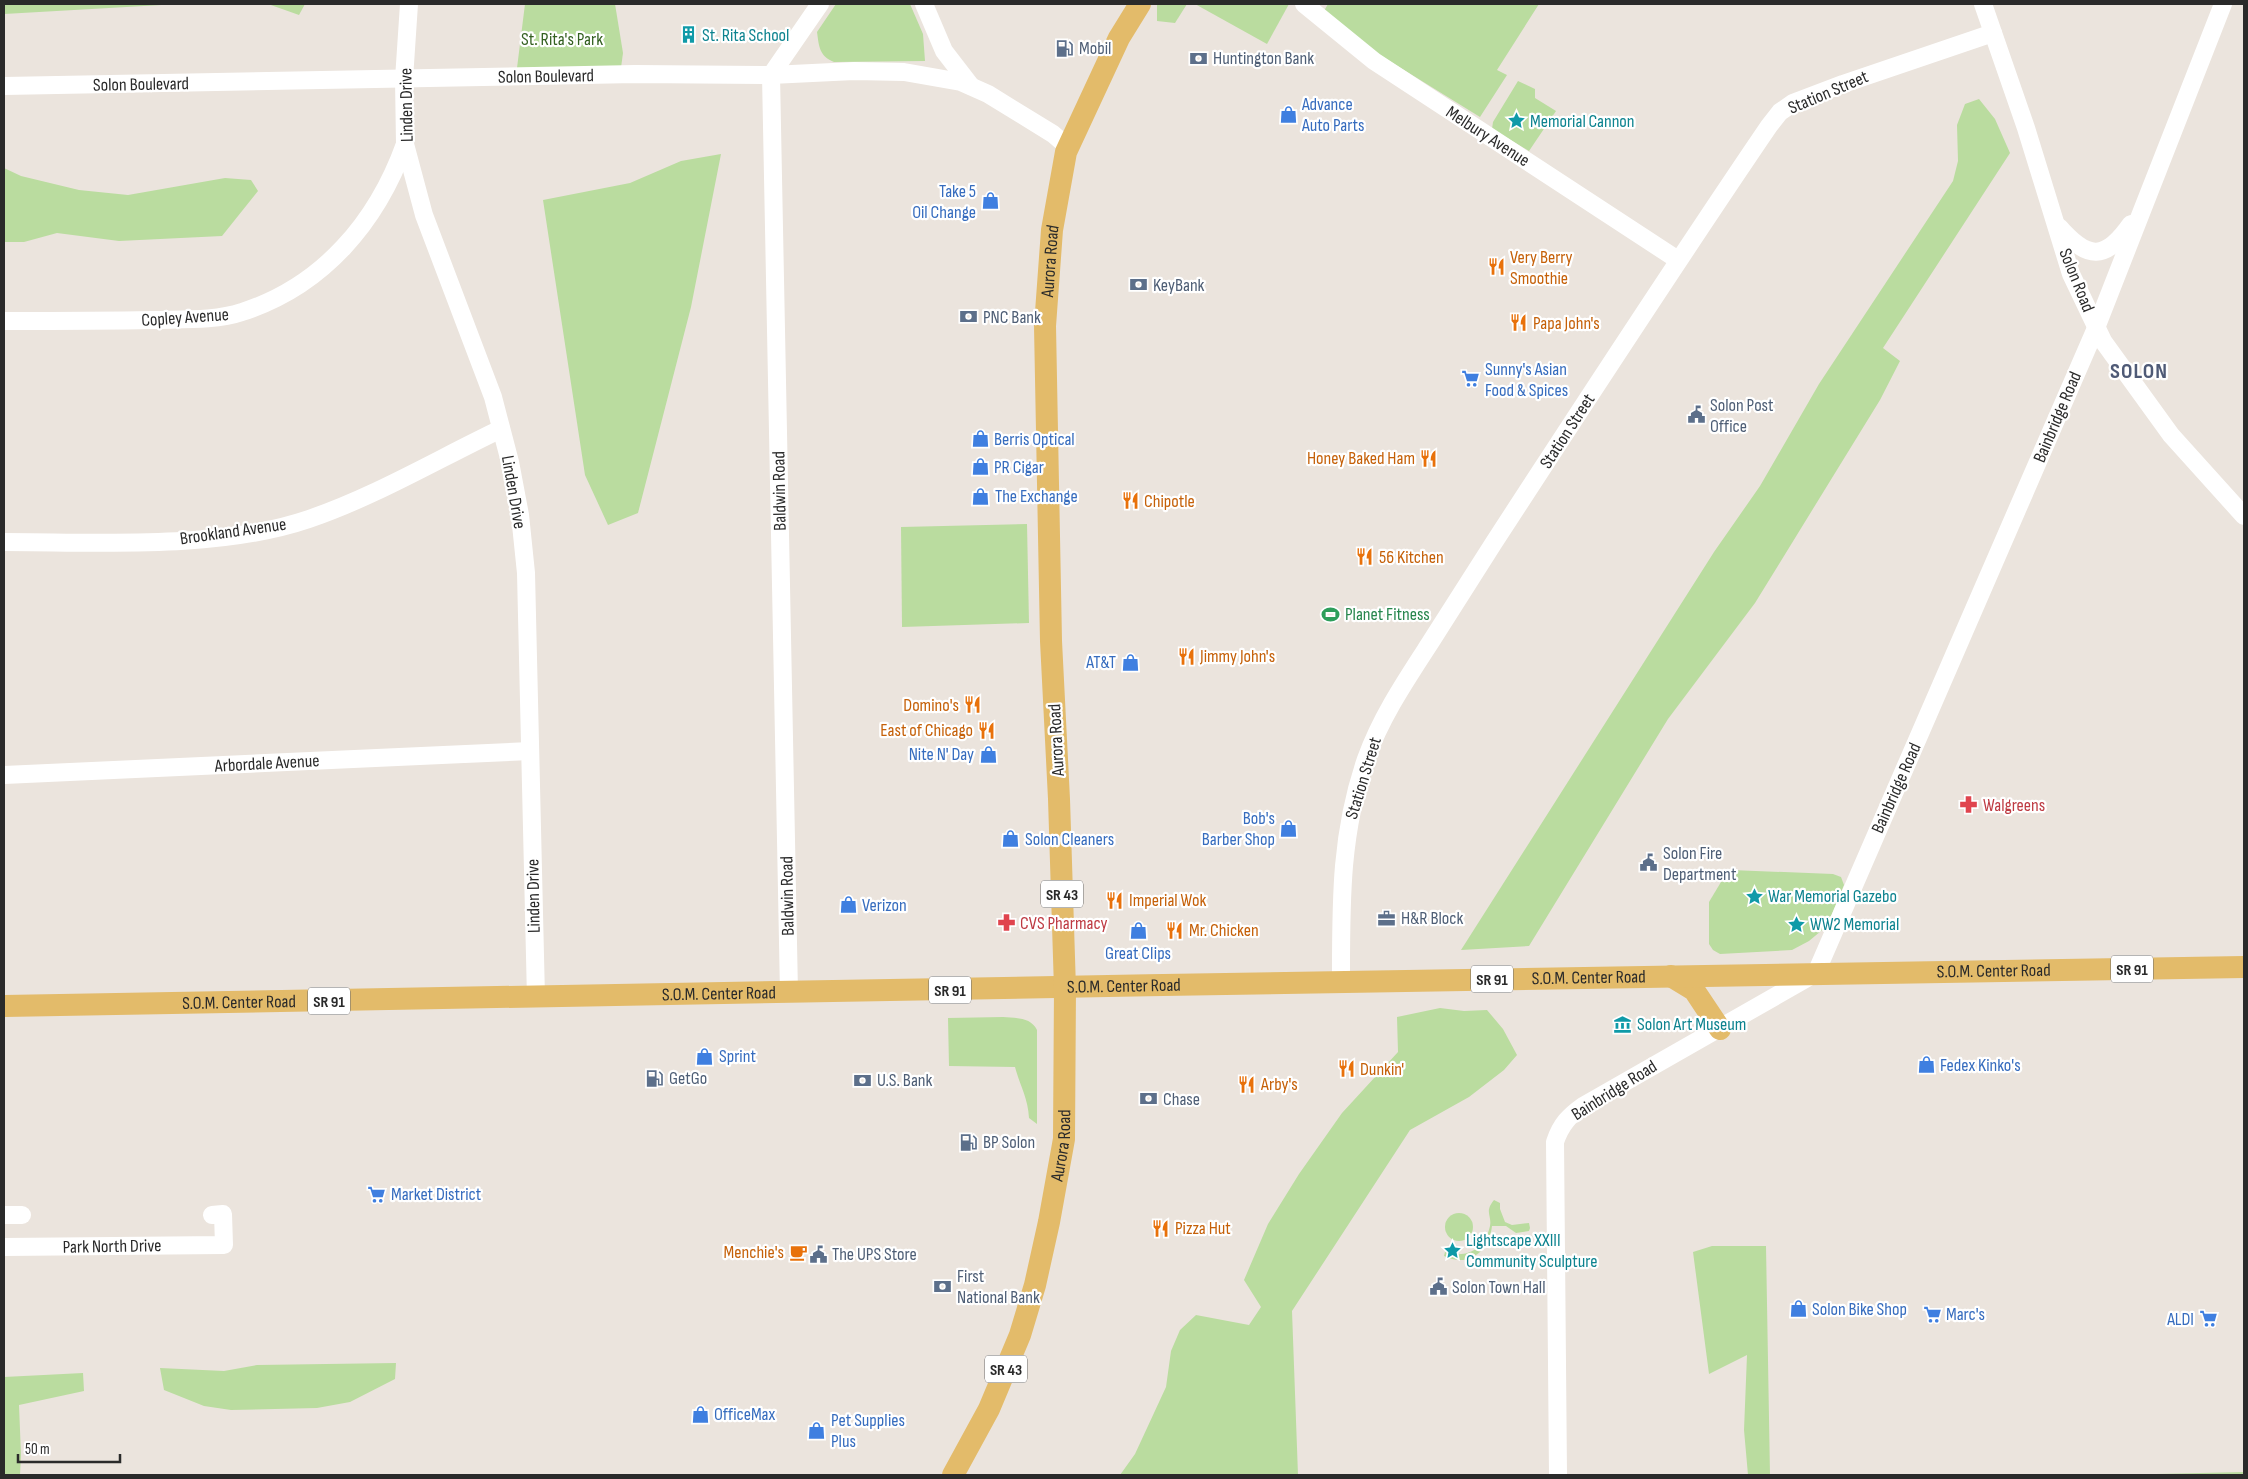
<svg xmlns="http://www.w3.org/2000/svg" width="2248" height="1479" font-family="'Sofia Sans Condensed',sans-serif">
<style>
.green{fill:#badc9f}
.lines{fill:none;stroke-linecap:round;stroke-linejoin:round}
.minor{stroke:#fff;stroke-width:18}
.major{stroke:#e3bb6a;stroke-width:22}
.labels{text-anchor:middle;stroke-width:4.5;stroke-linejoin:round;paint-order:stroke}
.shield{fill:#fff;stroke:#6a6a6a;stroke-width:1}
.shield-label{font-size:16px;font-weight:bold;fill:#2a2a2a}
.culture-label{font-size:18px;fill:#0d838f;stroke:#fff;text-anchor:start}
.park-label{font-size:18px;fill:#346021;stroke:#fff}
.service-label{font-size:18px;fill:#4e5e75;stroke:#fff;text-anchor:start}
.street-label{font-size:18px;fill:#2a2a2a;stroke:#fff}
.shop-label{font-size:18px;fill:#366cbe;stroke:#fff;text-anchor:start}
.food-label{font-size:18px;fill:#c56008;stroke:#fff;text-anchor:start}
.leisure-label{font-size:18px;fill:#27864d;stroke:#fff;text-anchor:start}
.health-label{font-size:18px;fill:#be3a42;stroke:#fff;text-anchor:start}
.district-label{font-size:22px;font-weight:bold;letter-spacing:1px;fill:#4f5a76;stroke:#fff}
</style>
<rect width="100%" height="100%" fill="#ebe4dd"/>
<g class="green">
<polygon points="4,4 179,4 4,14"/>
<polygon points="268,4 305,4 299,15"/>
<polygon points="525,4 615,4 623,53 620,75 516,76"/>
<path d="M836,4H910L923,34L925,61L834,62C819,56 819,46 817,32Z"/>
<polygon points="1157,4 1187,4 1175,23 1157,21"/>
<polygon points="1195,4 1289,4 1267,44"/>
<polygon points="1328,4 1539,4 1497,70 1507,75 1480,117 1320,18"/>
<polygon points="1518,81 1535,89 1535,98 1556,111 1529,151 1492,129 1493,122"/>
<polygon points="1979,99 1995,119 2010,153 1883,348 1900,361 1880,400 1755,603 1668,719 1529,946 1461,950 1714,552 1760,486 1819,384 1953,181 1958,161 1957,125 1965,104"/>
<polygon points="721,154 691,307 638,513 608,525 585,475 543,200 630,183 681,161"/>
<polygon points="4,168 21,176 79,190 128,195 225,178 251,180 258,191 222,236 119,241 57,233 24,242 4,242"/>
<polygon points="1027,524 1029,623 902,627 901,527"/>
<polygon points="1731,870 1833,874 1841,877 1844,885 1827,926 1809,941 1792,950 1720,954 1713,950 1709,944 1709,902 1724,877"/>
<polygon points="1440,1008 1464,1011 1487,1010 1503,1029 1517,1055 1504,1070 1469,1097 1410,1130 1292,1311 1298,1475 1120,1475 1135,1454 1166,1387 1171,1351 1180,1330 1196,1315 1249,1325 1261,1307 1244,1280 1268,1224 1299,1174 1342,1113 1398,1052 1397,1017"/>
<path d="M1003,1017C1016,1018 1031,1017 1037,1030V1124L1029,1118C1028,1098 1020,1086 1015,1067L949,1066L948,1018Z"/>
<path d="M1494,1200L1500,1203V1209L1505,1222L1512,1225L1529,1223L1530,1228L1529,1231L1516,1233L1506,1226H1492C1489,1252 1468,1268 1444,1256L1445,1252C1467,1259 1485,1249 1490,1226C1492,1215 1484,1212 1494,1200Z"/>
<circle cx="1459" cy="1227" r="14"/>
<polygon points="1712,1246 1766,1246 1770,1475 1748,1475 1744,1430 1747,1355 1709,1374 1693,1252"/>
<polygon points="396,1363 395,1379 350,1402 317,1408 231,1410 204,1406 164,1390 160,1368 224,1371 257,1365"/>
<polygon points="83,1373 84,1391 19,1405 21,1455 20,1475 4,1475 4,1377"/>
<polygon points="2244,1472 2244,1475 2112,1475"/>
</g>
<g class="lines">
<g class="minor">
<polyline points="409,4 404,79 405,144 424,215 493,397 510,462 520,515 526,573 536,998"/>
<polyline points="924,4 944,51 971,86"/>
<polyline points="1304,4 1374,61 1678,260"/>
<polyline points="1983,4 2026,128 2071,274 2103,341 2171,435 2244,516"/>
<polyline points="4,86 635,74 771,75 854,71 904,72 961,82 988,94 1053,134 1068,147"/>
<path d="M2059,227C2088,260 2105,261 2131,224"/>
<path d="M4,321C53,321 102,321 152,320C180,319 216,321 242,312C323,286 377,222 405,144"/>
<path d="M4,542C100,542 218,550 309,519C376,496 438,459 501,429"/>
<polyline points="4,775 530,751"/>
<path d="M1341,981C1341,903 1340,834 1366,759C1381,717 1406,680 1430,643C1451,610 1472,577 1493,544C1584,404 1675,264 1769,126L1780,112L1793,103L1843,84L1993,33"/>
<polyline points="789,993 771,75 820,4"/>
<polyline points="4,1215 22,1215"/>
<polyline points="4,1247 224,1245 223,1214 212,1215"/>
<path d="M1558,1475L1555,1142C1561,1124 1569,1116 1583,1106L1816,973L2096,328L2223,4"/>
</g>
<g class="major">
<polyline points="1671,976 1694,990 1720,1029"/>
<path id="s1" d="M4,1006C751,994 1497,977 2244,967"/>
<path id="s2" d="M953,1475L989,1409L1020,1335L1035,1285L1049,1222L1064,1139L1065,989L1059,799L1051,641L1045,326L1052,230L1066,152L1119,38L1140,4"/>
</g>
</g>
<defs>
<symbol id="building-bare" viewBox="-9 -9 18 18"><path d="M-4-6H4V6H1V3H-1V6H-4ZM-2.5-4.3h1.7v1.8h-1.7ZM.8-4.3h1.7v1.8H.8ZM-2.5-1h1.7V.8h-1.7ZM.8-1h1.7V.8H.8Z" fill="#0f9aa8" stroke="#fff" stroke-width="2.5" paint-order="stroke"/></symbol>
<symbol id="fuel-bare" viewBox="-9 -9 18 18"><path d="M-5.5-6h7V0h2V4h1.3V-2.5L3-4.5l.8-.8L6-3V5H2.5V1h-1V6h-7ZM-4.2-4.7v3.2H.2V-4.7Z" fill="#5c6f8a" stroke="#fff" stroke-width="2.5" paint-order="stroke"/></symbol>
<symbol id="bank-bare" viewBox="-9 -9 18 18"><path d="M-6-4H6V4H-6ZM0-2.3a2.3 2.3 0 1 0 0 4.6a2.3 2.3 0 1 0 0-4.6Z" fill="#5c6f8a" stroke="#fff" stroke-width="2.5" paint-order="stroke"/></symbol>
<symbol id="shop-bare" viewBox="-9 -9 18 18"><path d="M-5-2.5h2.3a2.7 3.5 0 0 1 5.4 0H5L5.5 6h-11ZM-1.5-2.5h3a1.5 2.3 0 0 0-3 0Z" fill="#3f7fe0" stroke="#fff" stroke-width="2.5" paint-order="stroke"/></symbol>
<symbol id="sight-bare" viewBox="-9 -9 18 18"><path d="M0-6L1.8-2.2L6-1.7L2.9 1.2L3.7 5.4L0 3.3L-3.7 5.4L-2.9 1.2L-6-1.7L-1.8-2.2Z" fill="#0f9aa8" stroke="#fff" stroke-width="2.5" paint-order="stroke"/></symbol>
<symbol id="restaurant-bare" viewBox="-9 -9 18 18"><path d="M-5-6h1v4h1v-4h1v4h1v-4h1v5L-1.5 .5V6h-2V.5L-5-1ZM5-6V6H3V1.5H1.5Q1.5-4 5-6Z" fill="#e8710a" stroke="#fff" stroke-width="2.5" paint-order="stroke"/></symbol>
<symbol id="supermarket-bare" viewBox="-9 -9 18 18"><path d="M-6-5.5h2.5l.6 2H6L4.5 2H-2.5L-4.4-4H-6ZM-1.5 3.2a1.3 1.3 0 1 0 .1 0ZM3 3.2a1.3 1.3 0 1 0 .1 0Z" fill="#3f7fe0" stroke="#fff" stroke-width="2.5" paint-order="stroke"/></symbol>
<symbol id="civic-bare" viewBox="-9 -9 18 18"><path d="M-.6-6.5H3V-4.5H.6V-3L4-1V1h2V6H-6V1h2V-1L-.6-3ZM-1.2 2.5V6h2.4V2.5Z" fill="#5c6f8a" stroke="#fff" stroke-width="2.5" paint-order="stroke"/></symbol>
<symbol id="stadium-bare" viewBox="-9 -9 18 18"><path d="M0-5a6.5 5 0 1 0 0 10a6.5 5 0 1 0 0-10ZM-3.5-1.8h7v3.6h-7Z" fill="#2e9e5b" stroke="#fff" stroke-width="2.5" paint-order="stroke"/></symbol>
<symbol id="pharmacy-bare" viewBox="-9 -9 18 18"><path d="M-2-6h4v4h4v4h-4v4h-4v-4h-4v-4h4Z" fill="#e0444e" stroke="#fff" stroke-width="2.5" paint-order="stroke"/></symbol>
<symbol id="office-bare" viewBox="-9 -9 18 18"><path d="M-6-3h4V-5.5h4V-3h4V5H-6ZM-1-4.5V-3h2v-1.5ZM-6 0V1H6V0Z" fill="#5c6f8a" stroke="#fff" stroke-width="2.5" paint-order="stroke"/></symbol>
<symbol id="museum-bare" viewBox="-9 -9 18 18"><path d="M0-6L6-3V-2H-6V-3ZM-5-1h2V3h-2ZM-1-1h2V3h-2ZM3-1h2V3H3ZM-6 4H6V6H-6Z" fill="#0f9aa8" stroke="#fff" stroke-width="2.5" paint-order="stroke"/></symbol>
<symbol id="cafe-bare" viewBox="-9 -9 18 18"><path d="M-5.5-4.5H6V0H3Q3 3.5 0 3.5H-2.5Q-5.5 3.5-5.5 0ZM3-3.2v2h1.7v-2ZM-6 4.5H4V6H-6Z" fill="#e8710a" stroke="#fff" stroke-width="2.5" paint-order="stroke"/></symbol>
</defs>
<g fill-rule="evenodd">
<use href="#building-bare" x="676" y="22" width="25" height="25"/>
<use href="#fuel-bare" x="1052" y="36" width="25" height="25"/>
<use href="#bank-bare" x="1186" y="46" width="25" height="25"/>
<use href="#shop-bare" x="1276" y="102" width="25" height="25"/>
<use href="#sight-bare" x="1504" y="108" width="25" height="25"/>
<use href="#shop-bare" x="978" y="188" width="25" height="25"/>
<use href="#restaurant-bare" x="1484" y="254" width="25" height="25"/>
<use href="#bank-bare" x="1126" y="272" width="25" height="25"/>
<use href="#bank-bare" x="956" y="304" width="25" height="25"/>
<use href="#restaurant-bare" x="1506" y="310" width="25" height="25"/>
<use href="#supermarket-bare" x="1458" y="366" width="25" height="25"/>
<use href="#civic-bare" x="1684" y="402" width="25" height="25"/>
<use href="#shop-bare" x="968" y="426" width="25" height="25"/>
<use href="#restaurant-bare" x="1416" y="446" width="25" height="25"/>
<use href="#shop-bare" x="968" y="454" width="25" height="25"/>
<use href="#shop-bare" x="968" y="484" width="25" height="25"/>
<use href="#restaurant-bare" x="1118" y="488" width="25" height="25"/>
<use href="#restaurant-bare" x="1352" y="544" width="25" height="25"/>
<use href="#stadium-bare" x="1318" y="602" width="25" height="25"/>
<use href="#restaurant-bare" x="1174" y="644" width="25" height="25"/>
<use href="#shop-bare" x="1118" y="650" width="25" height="25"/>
<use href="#restaurant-bare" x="960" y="692" width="25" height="25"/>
<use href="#restaurant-bare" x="974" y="718" width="25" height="25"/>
<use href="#shop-bare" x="976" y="742" width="25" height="25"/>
<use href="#pharmacy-bare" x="1956" y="792" width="25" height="25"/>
<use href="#shop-bare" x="1276" y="816" width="25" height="25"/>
<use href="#shop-bare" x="998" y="826" width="25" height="25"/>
<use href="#civic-bare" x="1636" y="850" width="25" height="25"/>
<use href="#sight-bare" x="1742" y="884" width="25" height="25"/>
<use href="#restaurant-bare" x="1102" y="888" width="25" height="25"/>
<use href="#shop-bare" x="836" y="892" width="25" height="25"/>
<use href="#office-bare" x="1374" y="906" width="25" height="25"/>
<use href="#pharmacy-bare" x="994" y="910" width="25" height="25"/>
<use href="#sight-bare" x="1784" y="912" width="25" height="25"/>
<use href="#shop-bare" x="1126" y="918" width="25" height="25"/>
<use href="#restaurant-bare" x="1162" y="918" width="25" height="25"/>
<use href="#museum-bare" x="1610" y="1012" width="25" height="25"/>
<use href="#shop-bare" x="692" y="1044" width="25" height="25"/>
<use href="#shop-bare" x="1914" y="1052" width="25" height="25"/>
<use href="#restaurant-bare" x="1334" y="1056" width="25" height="25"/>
<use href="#fuel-bare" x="642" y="1066" width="25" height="25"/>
<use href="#bank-bare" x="850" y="1068" width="25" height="25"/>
<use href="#restaurant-bare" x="1234" y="1072" width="25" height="25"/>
<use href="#bank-bare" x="1136" y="1086" width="25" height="25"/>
<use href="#fuel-bare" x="956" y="1130" width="25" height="25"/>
<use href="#supermarket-bare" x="364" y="1182" width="25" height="25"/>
<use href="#restaurant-bare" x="1148" y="1216" width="25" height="25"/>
<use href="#sight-bare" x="1440" y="1238" width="25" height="25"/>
<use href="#cafe-bare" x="786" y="1240" width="25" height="25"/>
<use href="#civic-bare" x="806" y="1242" width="25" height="25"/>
<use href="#bank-bare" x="930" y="1274" width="25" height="25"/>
<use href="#civic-bare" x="1426" y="1274" width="25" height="25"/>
<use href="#shop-bare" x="1786" y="1296" width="25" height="25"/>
<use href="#supermarket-bare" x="1920" y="1302" width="25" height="25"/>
<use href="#supermarket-bare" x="2196" y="1306" width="25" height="25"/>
<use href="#shop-bare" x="688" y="1402" width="25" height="25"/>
<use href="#shop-bare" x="804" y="1418" width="25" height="25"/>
</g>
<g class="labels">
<g class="shield">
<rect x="1041" y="880.5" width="42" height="27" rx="4"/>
<rect x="2111" y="955.5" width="42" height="27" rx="4"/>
<rect x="1471" y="965.5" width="42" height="27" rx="4"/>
<rect x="929" y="976.5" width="42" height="27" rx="4"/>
<rect x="308" y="987.5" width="42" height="27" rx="4"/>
<rect x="985" y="1355.5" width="42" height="27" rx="4"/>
</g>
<g class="shield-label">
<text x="1062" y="900">SR 43</text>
<text x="2132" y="975">SR 91</text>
<text x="1492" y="985">SR 91</text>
<text x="950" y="996">SR 91</text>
<text x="329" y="1007">SR 91</text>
<text x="1006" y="1375">SR 43</text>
</g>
<g class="culture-label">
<text x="702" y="41">St. Rita School</text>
<text x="1530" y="127">Memorial Cannon</text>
<text x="1768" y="902">War Memorial Gazebo</text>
<text x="1810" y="930">WW2 Memorial</text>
<text x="1637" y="1030">Solon Art Museum</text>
<text x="1466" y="1246">Lightscape XXIII<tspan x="1466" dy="21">Community Sculpture</tspan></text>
</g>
<g class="park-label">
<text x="562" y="45">St. Rita's Park</text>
</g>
<g class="service-label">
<text x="1079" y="54">Mobil</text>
<text x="1213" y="64">Huntington Bank</text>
<text x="1153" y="291">KeyBank</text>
<text x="983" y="323">PNC Bank</text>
<text x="1710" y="411">Solon Post<tspan x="1710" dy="21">Office</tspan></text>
<text x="1663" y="859">Solon Fire<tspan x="1663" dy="21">Department</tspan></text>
<text x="1401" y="924">H&amp;R Block</text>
<text x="669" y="1084">GetGo</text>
<text x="877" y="1086">U.S. Bank</text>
<text x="1163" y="1105">Chase</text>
<text x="983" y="1148">BP Solon</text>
<text x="832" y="1260">The UPS Store</text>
<text x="957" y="1282">First<tspan x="957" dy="21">National Bank</tspan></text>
<text x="1452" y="1293">Solon Town Hall</text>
</g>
<g class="street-label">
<text transform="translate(546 76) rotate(-1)" y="6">Solon Boulevard</text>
<text transform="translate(141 84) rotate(-1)" y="6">Solon Boulevard</text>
<text transform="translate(1828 92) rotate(-23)" y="6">Station Street</text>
<text transform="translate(406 105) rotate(-91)" y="6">Linden Drive</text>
<text transform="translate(1488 136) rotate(33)" y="6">Melbury Avenue</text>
<text dy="6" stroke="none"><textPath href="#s2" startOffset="1235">Aurora Road</textPath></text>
<text transform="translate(2077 280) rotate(68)" y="6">Solon Road</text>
<text transform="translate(185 317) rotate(-4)" y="6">Copley Avenue</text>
<text transform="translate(2057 417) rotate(-67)" y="6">Bainbridge Road</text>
<text transform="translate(1567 431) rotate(-57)" y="6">Station Street</text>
<text transform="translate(779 491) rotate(-91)" y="6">Baldwin Road</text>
<text transform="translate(514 492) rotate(80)" y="6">Linden Drive</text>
<text transform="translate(233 531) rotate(-8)" y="6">Brookland Avenue</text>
<text transform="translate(1056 740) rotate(-93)" y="6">Aurora Road</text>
<text transform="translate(267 763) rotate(-3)" y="6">Arbordale Avenue</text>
<text transform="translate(1363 778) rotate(-73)" y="6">Station Street</text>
<text transform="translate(1896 788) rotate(-66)" y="6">Bainbridge Road</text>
<text transform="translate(533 896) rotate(-91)" y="6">Linden Drive</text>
<text transform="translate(787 896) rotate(-91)" y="6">Baldwin Road</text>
<text dy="6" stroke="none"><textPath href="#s1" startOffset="1990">S.O.M. Center Road</textPath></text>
<text dy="6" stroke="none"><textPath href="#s1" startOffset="1585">S.O.M. Center Road</textPath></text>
<text dy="6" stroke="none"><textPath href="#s1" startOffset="1120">S.O.M. Center Road</textPath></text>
<text dy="6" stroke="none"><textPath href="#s1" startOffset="715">S.O.M. Center Road</textPath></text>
<text dy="6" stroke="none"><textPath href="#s1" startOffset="235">S.O.M. Center Road</textPath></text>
<text transform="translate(1614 1090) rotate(-32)" y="6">Bainbridge Road</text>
<text dy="6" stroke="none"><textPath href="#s2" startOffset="350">Aurora Road</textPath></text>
<text transform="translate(112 1246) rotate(-1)" y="6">Park North Drive</text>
</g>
<g class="shop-label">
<text x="1302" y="110">Advance<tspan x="1302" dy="21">Auto Parts</tspan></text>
<text x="976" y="197" text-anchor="end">Take 5<tspan x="976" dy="21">Oil Change</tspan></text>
<text x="1485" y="375">Sunny's Asian<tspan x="1485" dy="21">Food &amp; Spices</tspan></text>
<text x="994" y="445">Berris Optical</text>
<text x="994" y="473">PR Cigar</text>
<text x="995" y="502">The Exchange</text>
<text x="1116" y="668" text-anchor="end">AT&amp;T</text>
<text x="974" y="760" text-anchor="end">Nite N' Day</text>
<text x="1275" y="824" text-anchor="end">Bob's<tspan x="1275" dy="21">Barber Shop</tspan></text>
<text x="1025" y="845">Solon Cleaners</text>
<text x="862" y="911">Verizon</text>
<text x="1138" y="959" text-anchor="middle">Great Clips</text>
<text x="719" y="1062">Sprint</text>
<text x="1940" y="1071">Fedex Kinko's</text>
<text x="391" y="1200">Market District</text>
<text x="1812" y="1315">Solon Bike Shop</text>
<text x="1946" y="1320">Marc's</text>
<text x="2194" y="1325" text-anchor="end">ALDI</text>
<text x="714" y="1420">OfficeMax</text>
<text x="831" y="1426">Pet Supplies<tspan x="831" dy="21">Plus</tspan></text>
</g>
<g class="food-label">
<text x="1510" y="263">Very Berry<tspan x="1510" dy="21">Smoothie</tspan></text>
<text x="1533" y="329">Papa John's</text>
<text x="1415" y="464" text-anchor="end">Honey Baked Ham</text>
<text x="1144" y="507">Chipotle</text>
<text x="1379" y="563">56 Kitchen</text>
<text x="1200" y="662">Jimmy John's</text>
<text x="959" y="711" text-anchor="end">Domino's</text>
<text x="973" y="736" text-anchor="end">East of Chicago</text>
<text x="1129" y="906">Imperial Wok</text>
<text x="1189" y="936">Mr. Chicken</text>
<text x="1360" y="1075">Dunkin'</text>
<text x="1261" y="1090">Arby's</text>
<text x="1175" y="1234">Pizza Hut</text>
<text x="784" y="1258" text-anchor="end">Menchie's</text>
</g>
<g class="leisure-label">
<text x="1345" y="620">Planet Fitness</text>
</g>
<g class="health-label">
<text x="1983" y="811">Walgreens</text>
<text x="1020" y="929">CVS Pharmacy</text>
</g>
<g class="district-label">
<text x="2139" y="378">SOLON</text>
</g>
</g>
<rect width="2248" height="1479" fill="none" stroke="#2a2a2a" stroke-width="10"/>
<path d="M18 1454v8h102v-8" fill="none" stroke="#2a2a2a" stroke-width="2.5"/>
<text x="25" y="1454" font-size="15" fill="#2a2a2a" stroke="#ffffff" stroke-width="4" paint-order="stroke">50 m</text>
</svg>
